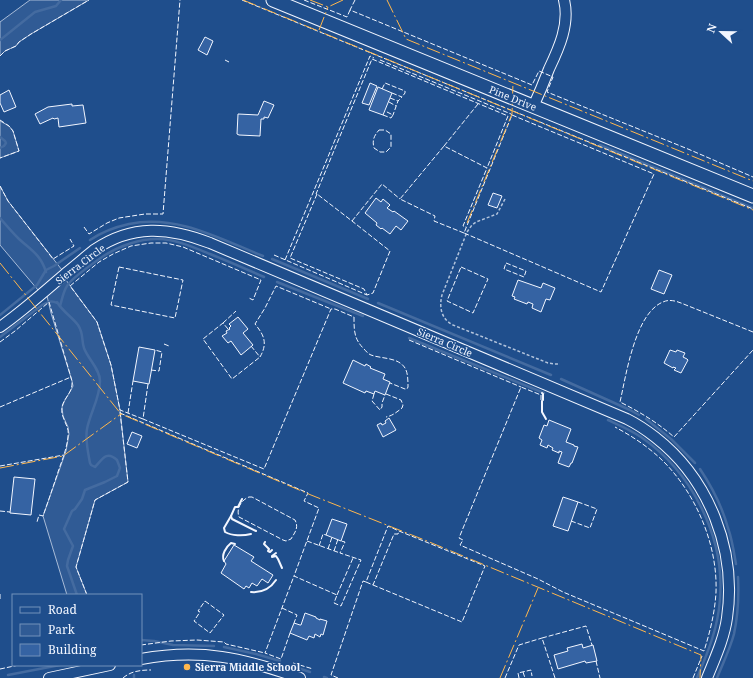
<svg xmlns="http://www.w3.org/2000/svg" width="753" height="678" font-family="'Noto Serif',serif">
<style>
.green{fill:#305b95;stroke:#a8bbd7}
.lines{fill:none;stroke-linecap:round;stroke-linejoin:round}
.stream{stroke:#446ba0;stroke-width:2.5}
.building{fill:#3563a3;stroke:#f2f6ff}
.minor-casing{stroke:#f2f6ff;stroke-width:12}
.major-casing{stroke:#f2f6ff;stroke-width:15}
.path{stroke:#b3c4dc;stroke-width:1.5;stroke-dasharray:3 2;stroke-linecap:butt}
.minor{stroke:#1f4e8c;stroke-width:10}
.major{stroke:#1f4e8c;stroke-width:13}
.fence{stroke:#f2f6ff;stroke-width:1;stroke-dasharray:5 2;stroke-linecap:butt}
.wall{stroke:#f2f6ff;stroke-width:2}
.power{stroke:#ffb74d;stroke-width:1;stroke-dasharray:14 3 2 3;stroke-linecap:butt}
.poi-dot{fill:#ffb74d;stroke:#1f4e8c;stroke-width:1.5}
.labels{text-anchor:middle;stroke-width:3;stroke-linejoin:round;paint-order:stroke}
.street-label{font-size:10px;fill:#f2f6ff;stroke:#1f4e8c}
.poi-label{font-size:10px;font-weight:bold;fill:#f2f6ff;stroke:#1f4e8c;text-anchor:start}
</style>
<rect width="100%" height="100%" fill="#1f4e8c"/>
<g class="green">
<polygon points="30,0 89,0 31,34 19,42 16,46 5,51 0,56 0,22"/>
<polygon points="0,121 9,126 13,131 19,151 0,158"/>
<polygon points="0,186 8,201 62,270 38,290 0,245"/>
<polygon points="66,280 97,322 111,365 120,410 128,482 95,500 76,567 87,595 67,595 43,516 66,451 69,434 68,427 63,416 62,407 65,400 71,390 73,386 72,381 51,313 47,296"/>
</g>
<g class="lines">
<g class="stream">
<polyline points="0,40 35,12 56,6 61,0"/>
<polyline points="0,137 5,141 6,143 4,146 0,148"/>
<polyline points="600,145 753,208"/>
<path d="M0,218C6,225 12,232 19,239C31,250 41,255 46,272"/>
<path d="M90,240C102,232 115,227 129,224C177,214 220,239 263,256"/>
<polyline points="272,259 368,299"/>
<polyline points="277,282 363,316"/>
<path d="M57,302C63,312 71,316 78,325C84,334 81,339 84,348C88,359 100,369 100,381C100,398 90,413 87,429C85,440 88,452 90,463L91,465L95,467C102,460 106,450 117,460L120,468L117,476L105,482L85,490L82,499L75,509L72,511L64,529L73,546L68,560L67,566L77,595"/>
<polyline points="378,303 551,375"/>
<path d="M60,306C62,300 63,292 67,286C71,279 88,267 95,262C116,246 143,236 169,240C183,242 197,249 210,254C228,261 246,269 264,277"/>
<polyline points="0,315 37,285 46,270 54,266 80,248"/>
<path d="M0,337L42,305C48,302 51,300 57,303"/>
<polyline points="409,338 544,393"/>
<polyline points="561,379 630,410 639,415"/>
<polyline points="646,419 671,439 695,463"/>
<path d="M608,420C619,425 631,430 641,437C692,472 725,537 720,599C718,628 708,652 697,678"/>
<path d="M700,469C712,487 722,506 728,528C732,539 734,552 736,564"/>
<polyline points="141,640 154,641 173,645 214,646"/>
<polyline points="224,647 256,654 280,661"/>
<polyline points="292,666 310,672"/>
<polyline points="8,675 60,665"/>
<polyline points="324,677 327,678"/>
<polyline points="134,678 134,675"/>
<path d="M717,678C723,663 730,649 734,634C738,615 739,596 738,577"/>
</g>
</g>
<g class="building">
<polygon points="205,37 213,41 207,55 198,50"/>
<polygon points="370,83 377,86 369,105 362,103"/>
<polygon points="378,87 392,93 383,115 369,110"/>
<polygon points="9,90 16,107 4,112 0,103 0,95"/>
<polygon points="264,101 274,105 268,118 264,117 264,119 261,119 260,136 239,135 237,134 238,114 258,115"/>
<polygon points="72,104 72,106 83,105 86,123 59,127 58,118 54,119 53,118 40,124 35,114 48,107"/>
<polygon points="493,193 502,196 497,208 488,205"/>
<polygon points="376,198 381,202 383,199 390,205 387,208 393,212 394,211 408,221 401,230 396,226 390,234 382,228 381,229 376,225 377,223 365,213"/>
<polygon points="659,270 672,275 664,294 651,289"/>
<polygon points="518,280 541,288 543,283 555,288 550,300 546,299 541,312 532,308 533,304 528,302 527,304 514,299 515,297 512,296"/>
<polygon points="238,317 248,329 243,333 253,345 241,355 231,341 228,343 222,336 227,333 226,331 230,329 229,328 231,326 229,324"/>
<polygon points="139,347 155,350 149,384 133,381"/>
<polygon points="670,350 676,352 677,350 685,353 683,357 687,359 688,360 681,373 674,370 676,368 673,367 673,368 664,363"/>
<polygon points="353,360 365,366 366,364 371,367 370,368 385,374 383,379 390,382 385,395 375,391 374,394 366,391 365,393 343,383"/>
<polygon points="389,418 396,430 383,437 377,425 381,423 382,425 386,423 385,421"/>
<polygon points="549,420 571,429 566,442 574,445 574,446 578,447 572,463 571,463 569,467 558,463 562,452 559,451 559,453 552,450 553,448 548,445 547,448 540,445 542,440 539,438 544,425 547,426"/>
<polygon points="132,432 142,436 137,448 127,444"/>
<polygon points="14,477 35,479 31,515 10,513"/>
<polygon points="563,497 578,502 568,531 553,526"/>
<polygon points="332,519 347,524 341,541 326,535"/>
<polygon points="234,545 254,557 251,561 273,575 268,583 262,579 257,586 252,583 249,588 246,586 244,589 221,573 226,564 224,561"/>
<polygon points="305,613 316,617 316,618 320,620 320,619 327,621 323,635 321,634 320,637 315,634 314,638 309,636 307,640 290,633 294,623 300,625 301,625"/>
<polygon points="582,644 583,648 593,645 597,661 586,663 585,661 558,669 554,655 568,651 567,648"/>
</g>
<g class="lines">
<defs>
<g id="minor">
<path d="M533,107C539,94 544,82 549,69C559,48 570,24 564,0"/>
<path d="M0,327C23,311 44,292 66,273C75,266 84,258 94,250C132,224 169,227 210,243L627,419C637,424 646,430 655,437C709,479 737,550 727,618C724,639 715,658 707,678"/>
<path d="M141,659C201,648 243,658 300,678"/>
<polyline points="49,678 110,665"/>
</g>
<polyline id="major" points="273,0 753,196"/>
</defs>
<use href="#minor" class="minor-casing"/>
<use href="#major" class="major-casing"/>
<path class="path" d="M505,199L497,214L476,222L472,225L467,232L442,295C439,307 441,319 453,325L548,363L554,364H560"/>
<use href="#minor" class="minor"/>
<use href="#major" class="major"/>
<g class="fence">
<polyline points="242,0 371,53"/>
<polyline points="304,0 347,17 350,10"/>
<polyline points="355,0 350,10 532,85 539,71 553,77 547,92 688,149 753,177"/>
<polyline points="371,53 753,209"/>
<polyline points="0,56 5,51 16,46 19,42 31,34 89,0"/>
<polyline points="225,60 229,62"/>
<polyline points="380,60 511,114 512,115"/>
<polyline points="382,89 385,83 405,91 405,93 402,97"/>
<polyline points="392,93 402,97 398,101 393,115"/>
<polyline points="390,98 398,101"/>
<polyline points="389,102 396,106"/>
<polyline points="383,115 391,118 393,115 385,111"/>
<polygon points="512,115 654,174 601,292 464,233"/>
<polyline points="0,120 9,126 13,131 19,151 0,158"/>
<path d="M379,130H385L391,134V147L386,152H380L374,148C372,140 374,136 379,130Z"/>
<polyline points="444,146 478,104"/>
<polyline points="0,186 8,201 53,259 74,246 70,239"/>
<polyline points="317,194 290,258 364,289 367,295 373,293 390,251 352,221 317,194 316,194 372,59 508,116 487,168"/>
<polyline points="352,221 382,184 400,199"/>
<polyline points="84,227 89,234 107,223 119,218 145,214 163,214 180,0"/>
<polyline points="464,233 434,221 435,216 400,199 444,146 487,168 463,226 466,227"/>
<polyline points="274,255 367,295"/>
<polyline points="285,260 370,56 374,58"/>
<polygon points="506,263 526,271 524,277 504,269"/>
<polygon points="119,267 183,280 175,318 111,305"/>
<polygon points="461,267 488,279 473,313 447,301"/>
<polyline points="223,323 236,311"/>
<polyline points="228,329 223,323 203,339 232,379 260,357"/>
<path d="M753,332L681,303C676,301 669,299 663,302C635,313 626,376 620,402C640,412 658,423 674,437L753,350"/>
<polyline points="409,340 521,387"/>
<path d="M0,342L15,331L49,302L72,381C73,393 64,397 62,407C60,418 70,426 68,436C67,449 62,460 58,472C53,487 48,502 43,516L39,515L37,522"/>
<polyline points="164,344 169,346"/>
<path d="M251,346L260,357C268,343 264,335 255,324L265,308L276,286L331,309"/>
<polyline points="151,370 159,371 162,352 155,350"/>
<path d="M148,384L143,419L264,469L331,309H335L354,317C354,331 354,339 364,349C366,351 368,354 371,355C382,359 398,357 405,368C408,373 408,381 408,387L407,389H405L390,383"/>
<polyline points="374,394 372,401 380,410 382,407 382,403 385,395"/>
<path d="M386,394L401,400L403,405L402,408C397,412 392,416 386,417"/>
<path d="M541,400V395L521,387L459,538L463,540L460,545L538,579L563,592L704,651C710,632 715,612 716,592C718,541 692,484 653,452C641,442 628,434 615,427"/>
<polyline points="0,407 71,377"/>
<polyline points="120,413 308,493 304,501 319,508 294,576"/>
<polyline points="128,413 133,381"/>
<polyline points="143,419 120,410 111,365 97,322 70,286 99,262 113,254 131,246 151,243 166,243 183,247 261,280 253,300 249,298"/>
<polyline points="0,466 64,455"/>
<path d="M249,497H252L295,520C299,528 295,532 291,539L286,541L283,540L239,517C236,509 241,500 249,497Z"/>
<polyline points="0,511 10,512"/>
<polyline points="571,521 590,528 597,509 578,502"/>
<polyline points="307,541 340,553"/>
<polyline points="319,546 323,534 326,535"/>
<polyline points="328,549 332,537"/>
<polyline points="334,551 338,539"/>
<polyline points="373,585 462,622 485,566 399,531 388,526 366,582 373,585 394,534 398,534 399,531"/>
<polyline points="0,594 0,599"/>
<polyline points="87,595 76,567 95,500 128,482 120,412"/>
<polyline points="337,595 353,558"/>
<polygon points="205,601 224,615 210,633 194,621 200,612 198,611"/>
<polyline points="282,608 297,615 294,623"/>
<polyline points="290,633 281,659 265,653 294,576 337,595 334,603 341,606 361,560 340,553 345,542 341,541"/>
<polyline points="141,645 171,641 197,640 224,642 226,644 265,653"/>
<polyline points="596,661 600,678"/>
<polyline points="293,663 313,669"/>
<polyline points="0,669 19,665"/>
<polyline points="523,672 525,678"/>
<path d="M123,678C131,671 141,670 151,670"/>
<polyline points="338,678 331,675 363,581 366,582"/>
<polyline points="505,678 519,645 542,638"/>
<polyline points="519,678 518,673 531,670 532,676"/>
<polyline points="555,678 542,638 586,626 592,645"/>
<polyline points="693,678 702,656"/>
</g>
<g class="wall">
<polyline points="542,393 543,394 543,400"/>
<polyline points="542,401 542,412 546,419"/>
<polyline points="242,499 238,507 235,507 231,516 232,519 256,531"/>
<path d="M231,516L224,528L225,532C232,536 243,536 251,534"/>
<polyline points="265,542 264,544 269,549 268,551 270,552 272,550"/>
<polyline points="276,553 272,556 272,557 276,556 278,559 282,568"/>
<path d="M224,561C221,555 226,547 231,543L235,544"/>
<path d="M251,592C262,593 270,589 276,580"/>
</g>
<g class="power">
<polyline points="243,0 753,210"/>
<polyline points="310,0 328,7 343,0"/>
<polyline points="387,0 406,39 753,181"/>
<polyline points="319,30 328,7"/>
<polyline points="467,223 512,114 513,83"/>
<polyline points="0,263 121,414 311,495 427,541 701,655 700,678"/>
<polyline points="0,468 63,456 121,414"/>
<polyline points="500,678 538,588"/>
</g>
</g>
<circle class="poi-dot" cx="187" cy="667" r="4"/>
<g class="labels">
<g class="street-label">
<text transform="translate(513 98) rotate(22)" y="4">Pine Drive</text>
<text transform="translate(80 264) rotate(-37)" y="4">Sierra Circle</text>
<text transform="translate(445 342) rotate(23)" y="4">Sierra Circle</text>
</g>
<g class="poi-label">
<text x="195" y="671">Sierra Middle School</text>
</g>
</g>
<rect x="12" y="594" width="130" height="72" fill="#1f4e8c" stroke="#7391ba"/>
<rect x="20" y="607" width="20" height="6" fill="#1f4e8c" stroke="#7391ba"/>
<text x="48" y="614" font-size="12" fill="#f2f6ff">Road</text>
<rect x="20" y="624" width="20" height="12" fill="#305b95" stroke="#7391ba"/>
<text x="48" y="634" font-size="12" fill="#f2f6ff">Park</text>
<rect x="20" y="644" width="20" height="12" fill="#3563a3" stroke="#7391ba"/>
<text x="48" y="654" font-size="12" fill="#f2f6ff">Building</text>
<g transform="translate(721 32) rotate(292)" stroke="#1f4e8c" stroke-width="3" paint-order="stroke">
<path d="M0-3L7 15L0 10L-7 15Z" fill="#f2f6ff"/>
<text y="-6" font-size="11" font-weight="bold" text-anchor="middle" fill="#f2f6ff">N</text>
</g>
</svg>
